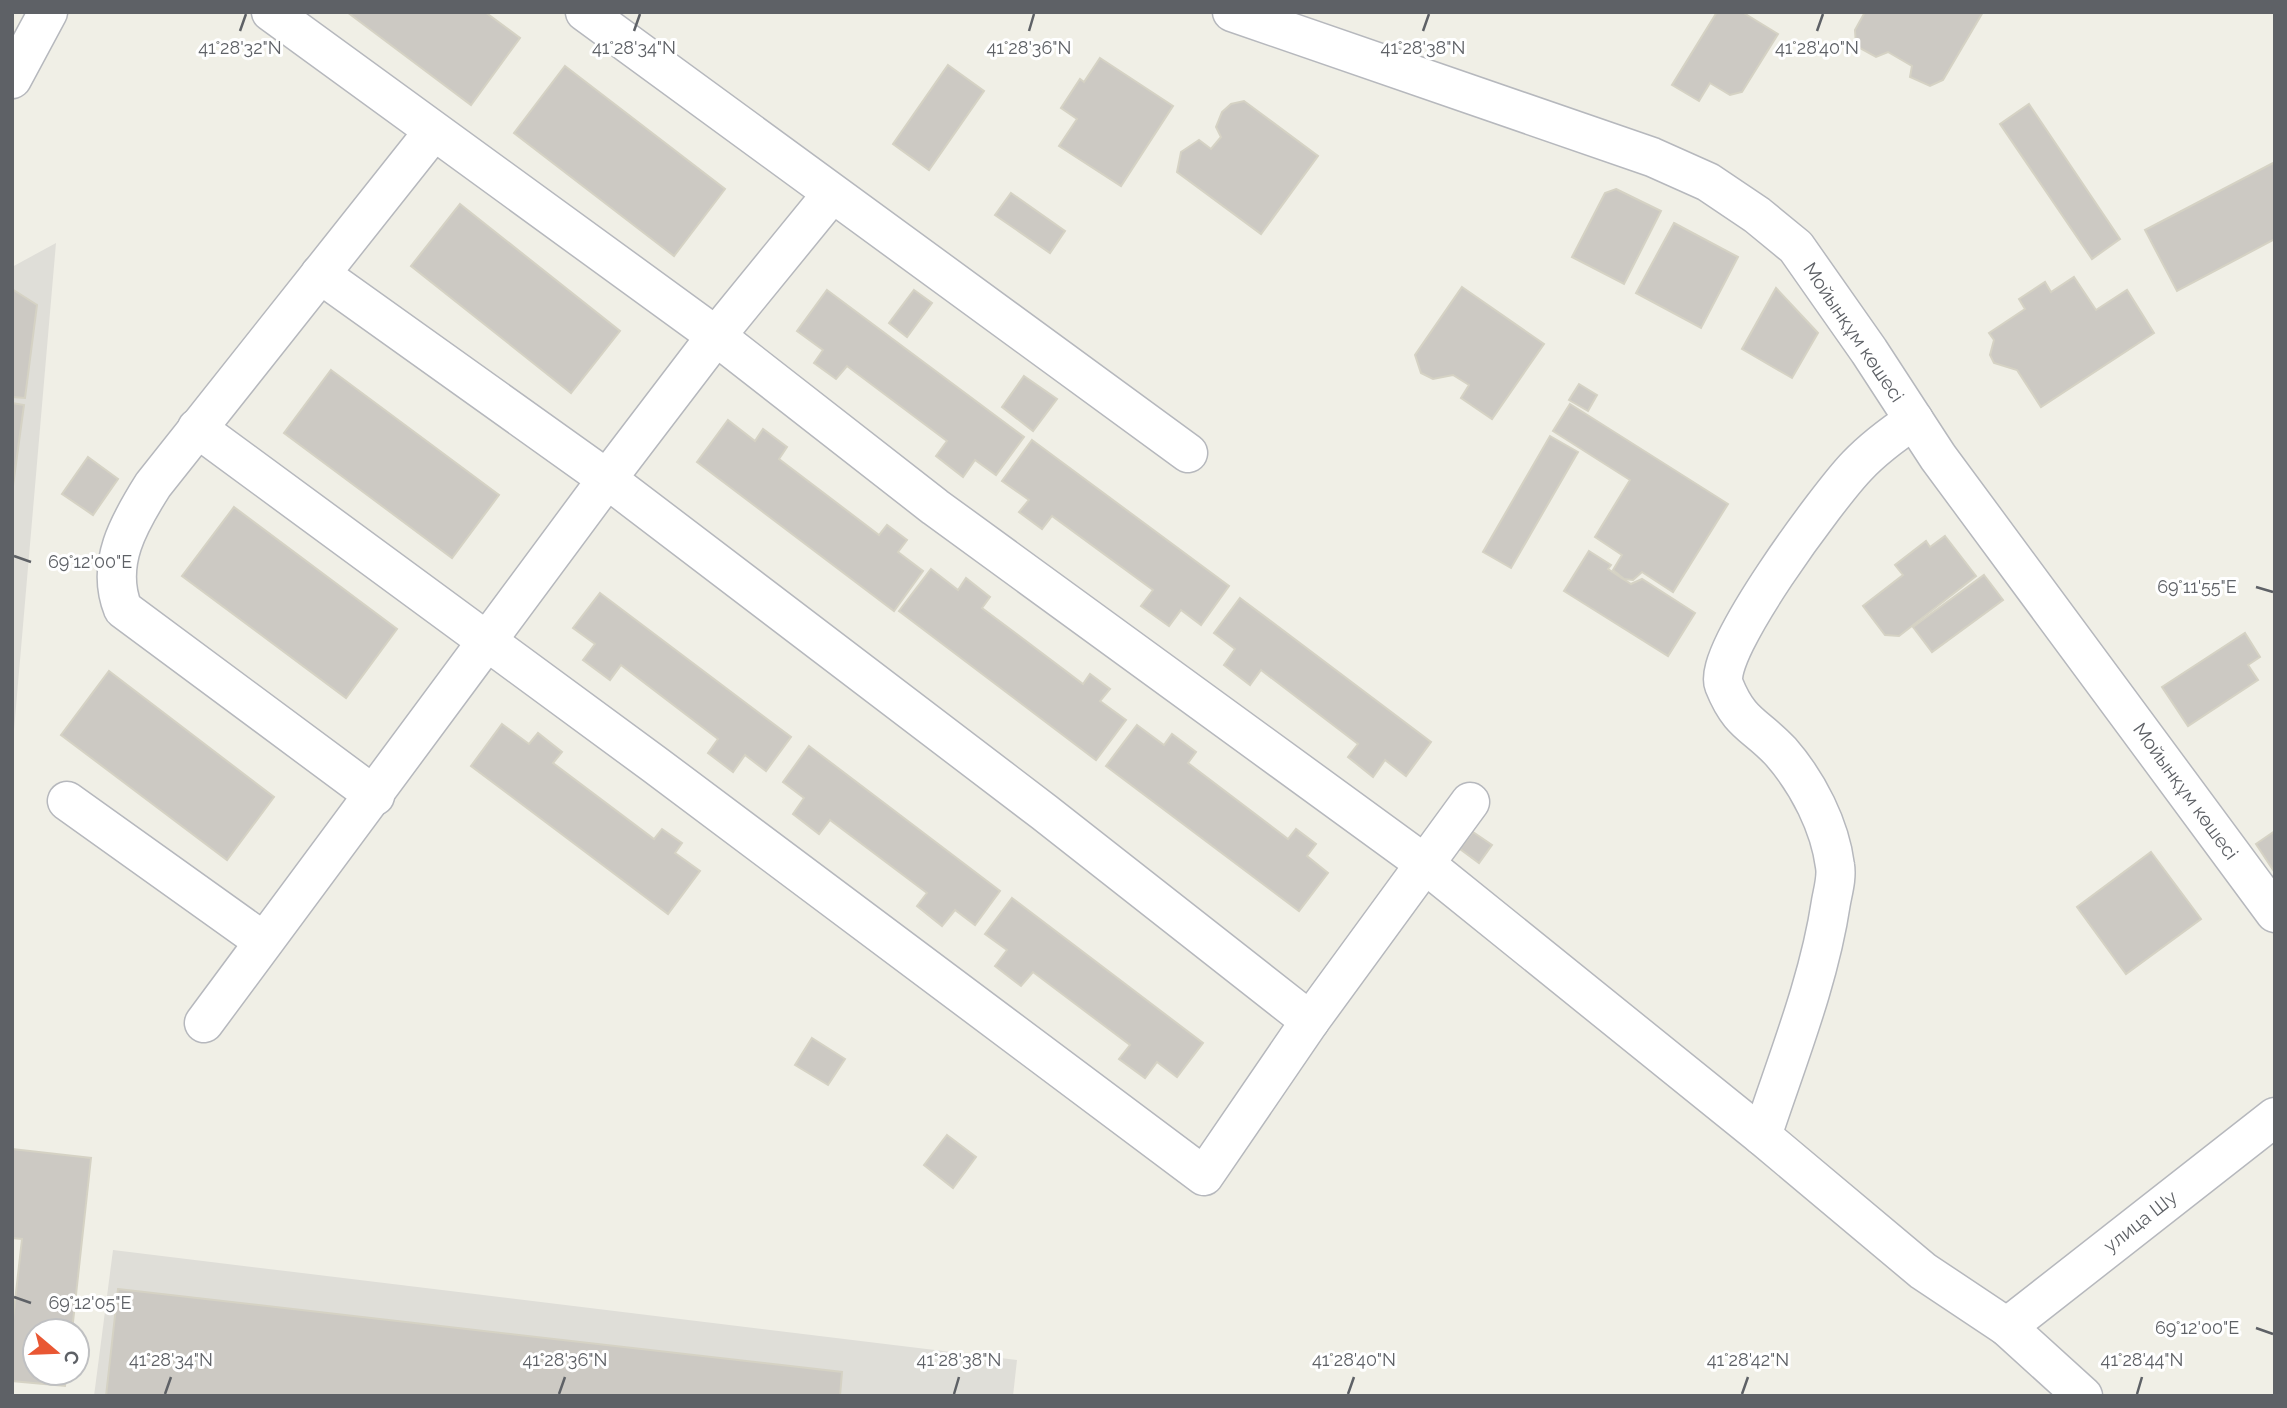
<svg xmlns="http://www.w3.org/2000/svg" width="2287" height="1408" font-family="Raleway,sans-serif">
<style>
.industrial{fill:#dfded8}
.building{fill:#ccc9c3;stroke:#d5d2c4;stroke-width:2}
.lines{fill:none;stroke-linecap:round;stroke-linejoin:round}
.minor-casing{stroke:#b6b8bd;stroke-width:41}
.minor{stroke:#fff;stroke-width:38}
.ticks{fill:none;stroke:#5e6166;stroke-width:2.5}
.labels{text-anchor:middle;stroke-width:6;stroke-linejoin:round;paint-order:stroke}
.street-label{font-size:19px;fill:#5e6166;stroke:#fff}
.ticks-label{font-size:18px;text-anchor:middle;fill:#5e6166;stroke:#fff;stroke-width:6;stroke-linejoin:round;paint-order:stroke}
</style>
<rect width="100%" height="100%" fill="#f0efe6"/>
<g class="industrial">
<polygon points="56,243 12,753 12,267"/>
<polygon points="113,1250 1017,1360 1013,1396 94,1396"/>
</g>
<g class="building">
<polygon points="347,12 485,12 520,38 471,105"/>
<polygon points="1717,12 1742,12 1778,34 1742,92 1730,95 1710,83 1699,101 1672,85"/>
<polygon points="1865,12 1983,12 1943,80 1930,86 1910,77 1912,66 1888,52 1876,57 1856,46 1855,30"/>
<polygon points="1100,58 1173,106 1121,186 1059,146 1077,119 1061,108 1080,79 1084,82"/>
<polygon points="948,65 984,91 929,170 893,144"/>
<polygon points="565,66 725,189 674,256 514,133"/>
<polygon points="1244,101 1318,156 1261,234 1177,172 1181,152 1199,140 1211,149 1221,137 1216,127 1222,112 1231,104"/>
<polygon points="2029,104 2120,239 2092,259 2000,124"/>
<polygon points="2275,162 2275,239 2177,291 2145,230"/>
<polygon points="1616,189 1661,211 1624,284 1572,257 1605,193"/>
<polygon points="1011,193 1065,231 1050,253 995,215"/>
<polygon points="460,204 620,331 571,393 411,266"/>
<polygon points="1674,223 1738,257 1701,328 1636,293"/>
<polygon points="2074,277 2096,310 2127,290 2154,333 2041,407 2017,370 1994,363 1990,355 1994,340 1989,333 2025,309 2019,299 2045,282 2051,292"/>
<polygon points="1462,287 1544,344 1492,419 1461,398 1469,385 1453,375 1433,379 1421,373 1415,355"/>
<polygon points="1776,288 1818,333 1792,378 1742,349"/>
<polygon points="12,289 37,305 25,398 12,397"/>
<polygon points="827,290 1024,437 996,475 975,460 963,477 936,456 947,441 847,366 836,379 814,363 823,350 797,331"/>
<polygon points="914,290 932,303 907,337 889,323"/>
<polygon points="331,370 499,495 452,558 284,433"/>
<polygon points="1024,376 1057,399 1033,431 1002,407"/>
<polygon points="1579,384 1597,395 1588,411 1569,400"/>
<polygon points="12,403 24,405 12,493"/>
<polygon points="1570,404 1728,504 1673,592 1642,572 1633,580 1624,579 1613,570 1622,555 1595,537 1630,480 1553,431"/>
<polygon points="728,420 755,441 763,429 787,447 779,459 879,535 887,525 907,540 898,552 923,571 894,611 697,462"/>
<polygon points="1550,436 1578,452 1511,568 1483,552"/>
<polygon points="1032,440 1229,586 1201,625 1181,610 1169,626 1141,606 1153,590 1052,516 1042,529 1019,512 1029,500 1002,481"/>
<polygon points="88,457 118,479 93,515 62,494"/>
<polygon points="234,507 397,629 346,698 182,576"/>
<polygon points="1945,536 1976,576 1899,636 1885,635 1863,606 1903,575 1895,565 1926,541 1930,547"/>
<polygon points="1589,551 1611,565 1608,569 1631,584 1642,579 1695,613 1668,656 1564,591"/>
<polygon points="931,569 958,590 966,578 990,597 982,608 1083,684 1090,674 1110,689 1100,701 1126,720 1096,760 899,611"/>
<polygon points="1984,575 2003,600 1932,652 1913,627"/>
<polygon points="600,593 791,737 766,771 745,755 733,772 708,753 718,739 621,665 610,680 583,660 595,644 573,628"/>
<polygon points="1240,598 1431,742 1406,776 1385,760 1373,777 1348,757 1358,744 1261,670 1250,685 1224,665 1235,649 1214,633"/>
<polygon points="2245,633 2260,657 2248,665 2258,680 2188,726 2162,687"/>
<polygon points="109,671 274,797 227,860 61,735"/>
<polygon points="502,724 529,744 538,733 562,752 553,763 654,839 662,829 682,843 675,853 700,871 668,914 471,766"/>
<polygon points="1137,725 1164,745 1172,734 1196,752 1188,763 1288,839 1296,829 1316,844 1307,856 1328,873 1299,911 1106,766"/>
<polygon points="809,746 1000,891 975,925 955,910 942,926 917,906 927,893 830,820 819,834 793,814 804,798 783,782"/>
<polygon points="2275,831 2275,873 2256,844"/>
<polygon points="1473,832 1492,845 1479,863 1460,849"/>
<polygon points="2151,852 2201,919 2126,974 2077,907"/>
<polygon points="1012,898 1203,1043 1177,1077 1157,1062 1145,1078 1119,1059 1130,1045 1033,972 1021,986 995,966 1007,950 985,934"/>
<polygon points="812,1038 845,1059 828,1085 795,1065"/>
<polygon points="947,1135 976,1157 953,1188 924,1165"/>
<polygon points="12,1149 91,1158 72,1331 35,1331 35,1373 67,1373 65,1386 12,1381 12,1328 22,1239 12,1238"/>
<polygon points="118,1289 842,1372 840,1396 106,1396"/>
</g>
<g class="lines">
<defs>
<g id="minor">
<polyline points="271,12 716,336 935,507 1425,864 1762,1136 1923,1271 2007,1327 2083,1396"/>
<polyline points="585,12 1188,453"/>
<polyline points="1232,12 1652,157 1708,182 1757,215 1796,247 1869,351 1938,457 2275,913"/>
<polyline points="12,79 48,12"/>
<polyline points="320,274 607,479 1044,812 1310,1021"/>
<polyline points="197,428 654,764 1204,1176 1310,1021 1470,802"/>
<path d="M375,796L123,609C105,564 129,523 153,485L433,132"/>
<polyline points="67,801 263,941"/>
<polyline points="204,1023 607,479 716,336 831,195"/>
<path d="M1762,1136C1787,1060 1819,982 1831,902C1833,891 1837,877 1835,866C1830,826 1808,783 1781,752C1755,724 1740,725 1724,685C1711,653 1830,494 1857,466C1874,448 1893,434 1914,420"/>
<polyline points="2007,1327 2275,1117"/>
</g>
</defs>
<use href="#minor" class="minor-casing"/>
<use href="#minor" class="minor"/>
</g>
<path class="ticks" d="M240,31L246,14M634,31L640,14M1029,31L1034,14M1423,31L1429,14M1817,31L1823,14M14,556L31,562M2256,587L2273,592M14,1297L31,1303M2256,1328L2273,1334M165,1394L171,1377M559,1394L565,1377M954,1394L959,1377M1348,1394L1354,1377M1742,1394L1748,1377M2137,1394L2142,1377"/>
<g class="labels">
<g class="street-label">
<text transform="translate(1854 332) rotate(56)" y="7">Мойынқұм көшесі</text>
<text transform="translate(2186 791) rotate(54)" y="7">Мойынқұм көшесі</text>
<text transform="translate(2140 1221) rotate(-38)" y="7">улица Шу</text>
</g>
</g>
<g class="ticks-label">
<text x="240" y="54">41°28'32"N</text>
<text x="634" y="54">41°28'34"N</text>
<text x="1029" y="54">41°28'36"N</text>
<text x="1423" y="54">41°28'38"N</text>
<text x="1817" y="54">41°28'40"N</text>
<text x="90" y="568">69°12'00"E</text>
<text x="2197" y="593">69°11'55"E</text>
<text x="90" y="1309">69°12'05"E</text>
<text x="2197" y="1334">69°12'00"E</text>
<text x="171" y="1366">41°28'34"N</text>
<text x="565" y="1366">41°28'36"N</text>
<text x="959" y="1366">41°28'38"N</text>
<text x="1354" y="1366">41°28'40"N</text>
<text x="1748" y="1366">41°28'42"N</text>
<text x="2142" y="1366">41°28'44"N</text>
</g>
<rect width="2287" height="1408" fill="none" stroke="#5e6166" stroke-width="28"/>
<g transform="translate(56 1352) rotate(109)"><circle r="33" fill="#ffffff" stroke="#bfc0c2" stroke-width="2"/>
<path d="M0-5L12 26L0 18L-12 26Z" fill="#e95733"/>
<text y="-10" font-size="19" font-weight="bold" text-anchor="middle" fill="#5e6166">С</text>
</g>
</svg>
